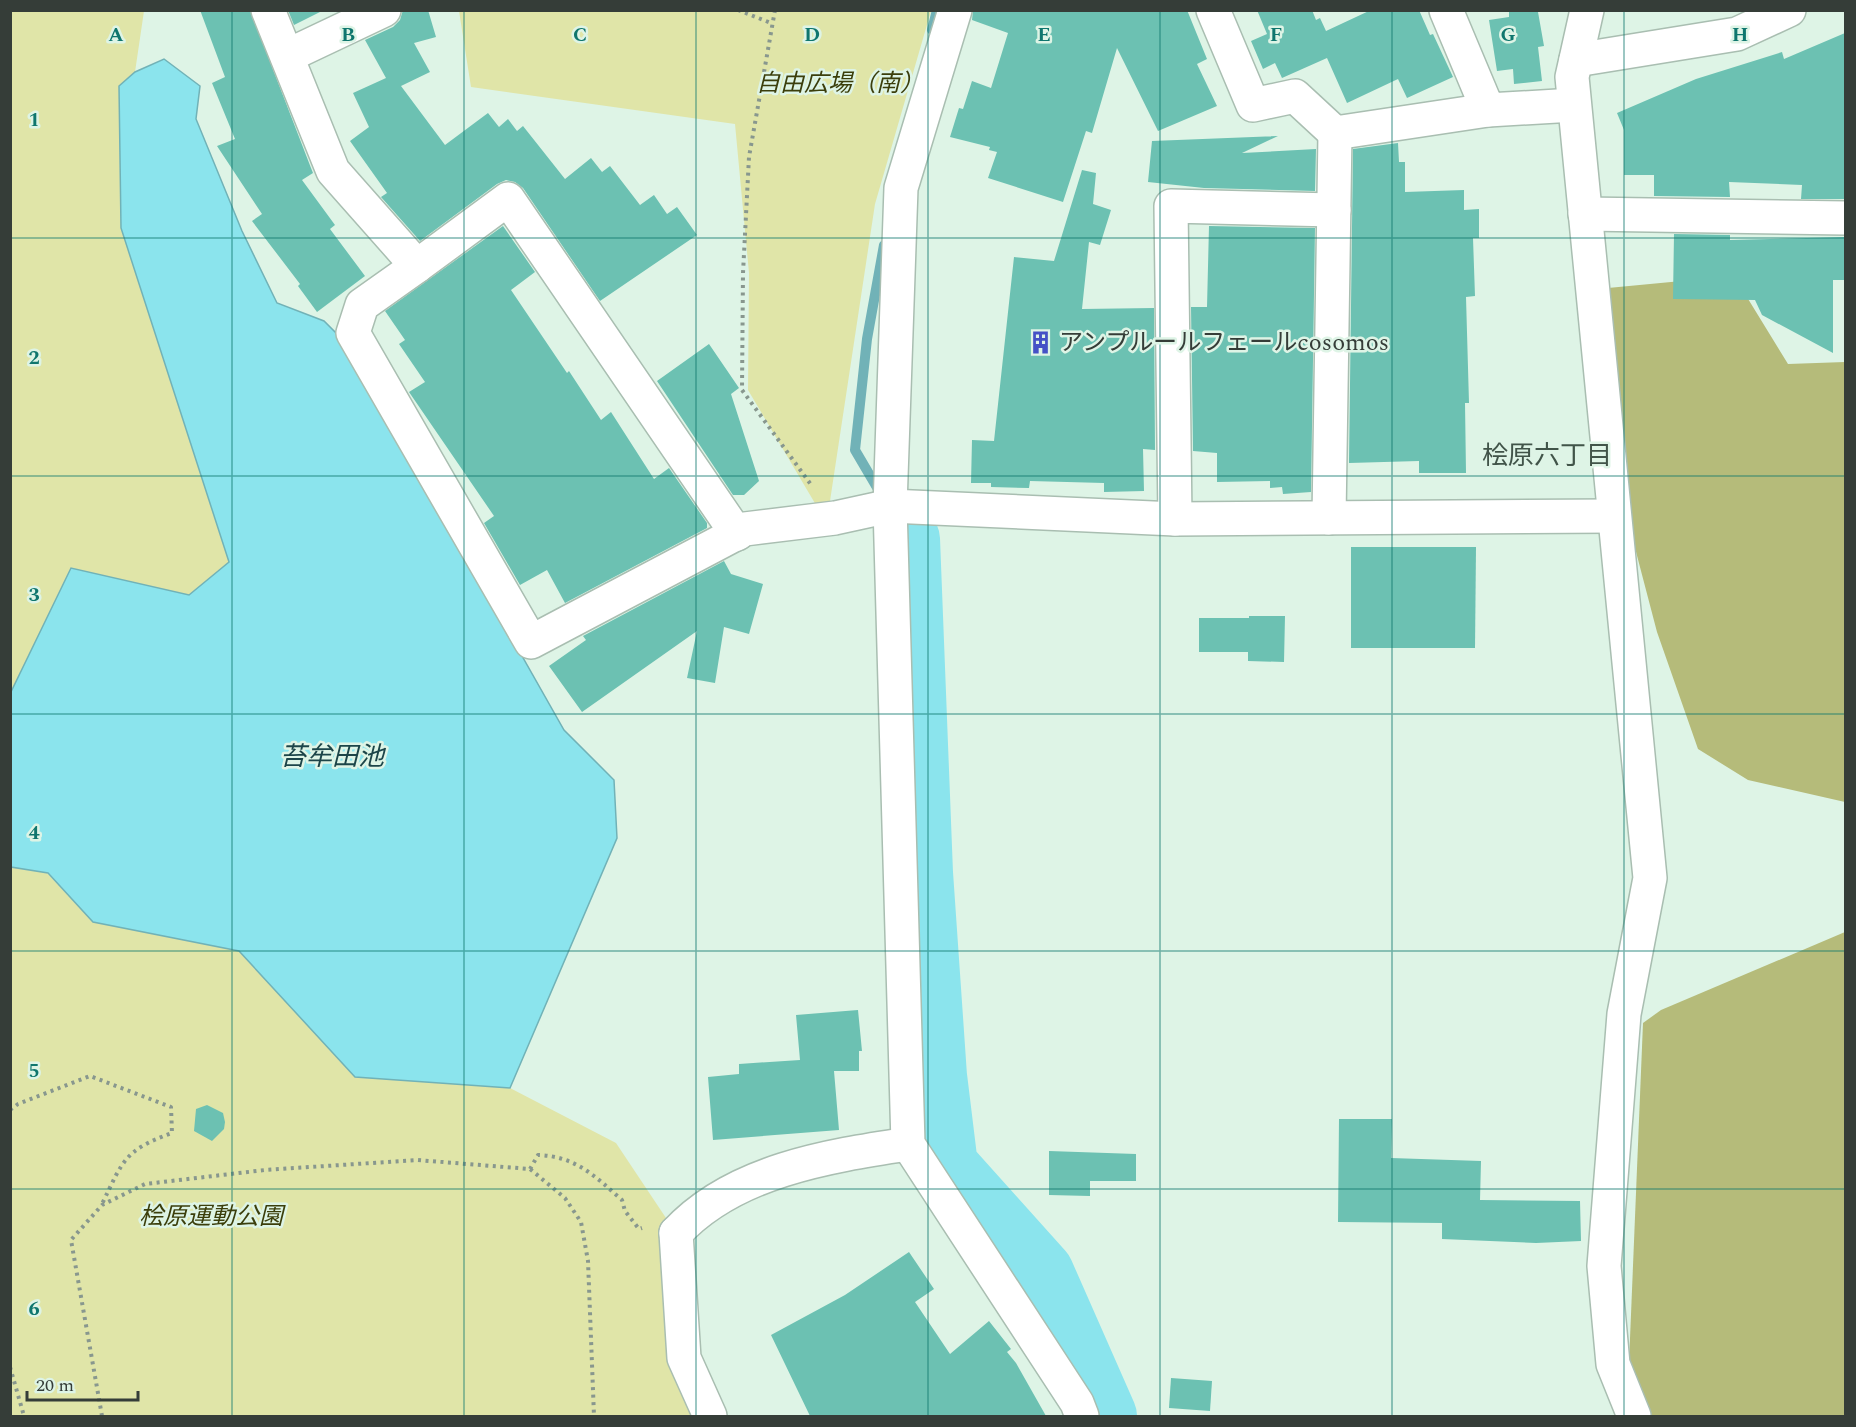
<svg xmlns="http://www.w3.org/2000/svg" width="1856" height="1427" font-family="Spectral,'Noto Sans JP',serif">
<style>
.green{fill:#e0e5a8}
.forest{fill:#b5bb7a}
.water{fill:#8be4ed;stroke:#71b2b7;stroke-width:1.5}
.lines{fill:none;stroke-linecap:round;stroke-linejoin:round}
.stream{stroke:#71b2b7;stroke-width:10}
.river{stroke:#8be4ed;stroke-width:66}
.building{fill:#6cc1b2}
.minor-casing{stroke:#a9beb1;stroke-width:36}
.tertiary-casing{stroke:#a9beb1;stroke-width:36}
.path{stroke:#88978e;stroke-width:4;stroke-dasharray:3 4.5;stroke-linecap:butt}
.minor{stroke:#fff;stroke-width:33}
.tertiary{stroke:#fff;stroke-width:33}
.grid{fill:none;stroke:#0f766e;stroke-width:1.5;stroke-opacity:0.55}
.labels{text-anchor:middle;stroke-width:5;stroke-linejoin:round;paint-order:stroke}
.park-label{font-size:24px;font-style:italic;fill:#3b3e0b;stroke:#def4e6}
.poi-label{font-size:24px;fill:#353d38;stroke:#def4e6;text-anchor:start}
.neighbourhood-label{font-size:26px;fill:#415449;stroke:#def4e6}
.water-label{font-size:26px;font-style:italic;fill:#1c4549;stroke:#def4e6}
.grid-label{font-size:20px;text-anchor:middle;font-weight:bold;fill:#0f766e;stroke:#def4e6;stroke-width:5;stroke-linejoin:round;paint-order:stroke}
</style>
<rect width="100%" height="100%" fill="#def4e6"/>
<g class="green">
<polygon points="11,11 144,11 135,72 119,86 121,228 229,562 189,595 71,568 11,693"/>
<polygon points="459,11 931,11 875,204 830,501 816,505 748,390 749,273 735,124 471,87"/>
<polygon points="10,867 47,873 93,922 239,951 355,1077 510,1088 616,1143 676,1233 710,1416 11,1416"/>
</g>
<g class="forest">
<polygon points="1734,276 1788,364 1845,362 1845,802 1748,780 1698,749 1657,632 1635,548 1608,288"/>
<polygon points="1845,932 1845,1416 1651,1416 1629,1363 1643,1023 1661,1010"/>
</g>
<polygon class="water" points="164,59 200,86 196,119 242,231 277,303 324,321 343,340 564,730 614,780 617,838 510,1088 355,1077 239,951 93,922 48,873 11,867 10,694 71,568 189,595 229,562 121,228 119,86 135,72"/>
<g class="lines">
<g class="stream">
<polyline points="932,30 937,10"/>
<polyline points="882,496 855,450 867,339 884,245"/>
</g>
<polyline class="river" points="907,539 920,873 934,1076 945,1166 1041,1273 1104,1416"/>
</g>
<g class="building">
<polygon points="200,10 250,10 311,168 313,173 302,180 335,225 330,229 365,276 317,312 298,286 300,284 252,221 262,214 217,146 235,139 212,83 225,77"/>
<polygon points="288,10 324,10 294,25"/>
<polygon points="403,10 428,10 436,37 414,43 430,72 401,86 445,145 488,113 499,127 508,119 517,131 523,126 565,179 591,158 602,172 610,166 640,205 654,195 667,214 677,207 697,235 600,301 523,188 515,182 506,180 497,184 420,241 381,197 387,193 350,141 369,127 353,93 386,78 365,40 393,27 400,20"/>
<polygon points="973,10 1187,10 1207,59 1197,64 1217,106 1158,131 1117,48 1092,133 1086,131 1063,202 988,178 997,152 989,150 990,147 950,137 959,108 963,109 972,81 991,88 1008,33 972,20"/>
<polygon points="1257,10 1312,10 1316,20 1320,18 1326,31 1371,10 1419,10 1430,35 1433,34 1453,77 1407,98 1398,79 1347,103 1327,58 1282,78 1275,63 1263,69 1251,41 1267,34"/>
<polygon points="1509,10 1538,12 1544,46 1538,47 1542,81 1514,84 1513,69 1497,71 1489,20 1509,17"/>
<polygon points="1845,33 1845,199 1801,199 1802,185 1729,182 1730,197 1654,196 1654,175 1624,175 1624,130 1617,113 1696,79 1782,52 1784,59"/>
<polygon points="1278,136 1242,153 1316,149 1315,191 1204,188 1148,182 1152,141"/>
<polygon points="1398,143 1399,162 1405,162 1405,192 1464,190 1464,210 1479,209 1479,238 1473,238 1475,296 1466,297 1469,403 1465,403 1466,473 1419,473 1419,461 1349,463 1353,149"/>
<polygon points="1082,170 1096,173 1093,204 1111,210 1100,245 1089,242 1082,309 1154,308 1155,450 1143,449 1144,491 1104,492 1104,483 1030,481 1029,488 991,487 991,483 971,483 972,440 994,441 1014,257 1054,261"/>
<polygon points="503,226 535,272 511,290 567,373 569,371 601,420 611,412 654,479 669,468 707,523 707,528 565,603 547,570 520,585 484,523 494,516 409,392 425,382 399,344 405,340 385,311"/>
<polygon points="1209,226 1315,228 1311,492 1283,494 1282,487 1270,488 1270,481 1217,482 1217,453 1193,451 1191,307 1207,307"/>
<polygon points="1674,234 1730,235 1730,240 1845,237 1845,280 1833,280 1833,353 1762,315 1755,300 1673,299"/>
<polygon points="709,344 739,388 731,394 759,481 744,495 733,495 657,381"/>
<polygon points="1351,547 1476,547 1475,648 1351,648"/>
<polygon points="724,561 731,574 763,584 749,634 724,627 715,683 687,678 697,631 582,712 549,666 586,640 583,636"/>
<polygon points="1249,616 1285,616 1284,662 1248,661 1248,652 1199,652 1199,618 1249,618"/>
<polygon points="858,1010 862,1051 859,1051 859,1071 834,1071 839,1130 713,1140 708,1077 739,1074 739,1064 800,1060 796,1015"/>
<polygon points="207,1105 223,1113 225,1122 224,1129 212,1141 194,1131 196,1109"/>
<polygon points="1339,1119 1392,1119 1391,1158 1481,1161 1480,1200 1580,1201 1581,1241 1536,1243 1442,1239 1442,1223 1338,1222"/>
<polygon points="1049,1151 1136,1154 1136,1181 1090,1181 1090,1196 1049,1195"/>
<polygon points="909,1252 934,1289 915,1302 950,1354 989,1321 1011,1349 1007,1352 1016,1363 1046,1416 810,1416 771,1335 845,1295"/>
<polygon points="1171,1378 1212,1381 1210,1411 1169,1408"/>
</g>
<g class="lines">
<defs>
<g id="minor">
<polyline points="268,10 333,171 417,266 362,305 353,333 531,642 745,529 835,518 890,506 1175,519 1614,516"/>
<polyline points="955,10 901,188 890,506 908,1144 1077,1403 1082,1416"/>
<polyline points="1213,10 1253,105 1295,96 1335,133 1488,110"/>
<polyline points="1446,10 1488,110 1574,105"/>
<polyline points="1587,10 1572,77 1650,878 1624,1014 1604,1266 1613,1364 1634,1416"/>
<polyline points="287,56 384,10"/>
<polyline points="1576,60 1737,34 1789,10"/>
<polyline points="1585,214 1846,218"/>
<polyline points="417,266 508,199 737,534"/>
<polyline points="1329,518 1335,133"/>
<polyline points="1175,519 1171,206 1334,210"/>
<path d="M676,1233C733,1171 828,1156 908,1144"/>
</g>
<polyline id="tertiary" points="676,1233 684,1358 710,1416"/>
</defs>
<use href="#minor" class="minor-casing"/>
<use href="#tertiary" class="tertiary-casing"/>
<g class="path">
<polyline points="738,10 771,23"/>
<polyline points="775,10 749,157 743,273 742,390 812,486"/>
<path d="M10,1110L18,1104L90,1076L171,1107L172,1133C124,1150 123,1161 102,1204"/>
<path d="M530,1169L538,1155C575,1156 595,1176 622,1200L625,1211L639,1229L642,1228"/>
<polyline points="10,1367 24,1416"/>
<polyline points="102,1416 71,1240 102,1205 145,1184 265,1170 417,1160 530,1169 565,1198 581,1222 588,1261 594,1416"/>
</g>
<use href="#minor" class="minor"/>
<use href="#tertiary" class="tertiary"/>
</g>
<path class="grid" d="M232,10V1416M464,10V1416M696,10V1416M928,10V1416M1160,10V1416M1392,10V1416M1624,10V1416M10,238H1846M10,476H1846M10,714H1846M10,951H1846M10,1189H1846"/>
<defs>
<symbol id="building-bare" viewBox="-9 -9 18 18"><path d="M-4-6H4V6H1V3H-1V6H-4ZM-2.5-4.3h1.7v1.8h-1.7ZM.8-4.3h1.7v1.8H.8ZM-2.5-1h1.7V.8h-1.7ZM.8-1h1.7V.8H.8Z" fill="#4451c6" stroke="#def4e6" stroke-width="2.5" paint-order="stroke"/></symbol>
</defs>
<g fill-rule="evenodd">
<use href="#building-bare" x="1024" y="326" width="33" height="33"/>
</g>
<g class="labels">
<g class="park-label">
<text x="840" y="91">自由広場（南）</text>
<text x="211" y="1224">桧原運動公園</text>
</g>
<g class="poi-label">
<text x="1059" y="350">アンプルールフェールcosomos</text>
</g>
<g class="neighbourhood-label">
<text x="1547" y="464">桧原六丁目</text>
</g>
<g class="water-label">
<text x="332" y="765">苔牟田池</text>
</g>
</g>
<g class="grid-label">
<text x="116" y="41">A</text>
<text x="348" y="41">B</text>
<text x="580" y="41">C</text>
<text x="812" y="41">D</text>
<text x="1044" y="41">E</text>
<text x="1276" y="41">F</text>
<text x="1508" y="41">G</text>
<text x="1740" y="41">H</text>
<text x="34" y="126">1</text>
<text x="34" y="364">2</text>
<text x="34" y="601">3</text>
<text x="34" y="839">4</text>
<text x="34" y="1077">5</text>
<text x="34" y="1315">6</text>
</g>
<rect width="1856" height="1427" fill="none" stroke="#353d38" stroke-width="24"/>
<path d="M27 1391v9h111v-9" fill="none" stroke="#353d38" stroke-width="3"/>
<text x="36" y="1391" font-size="18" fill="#353d38" stroke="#def4e6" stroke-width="4.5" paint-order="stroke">20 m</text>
</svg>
